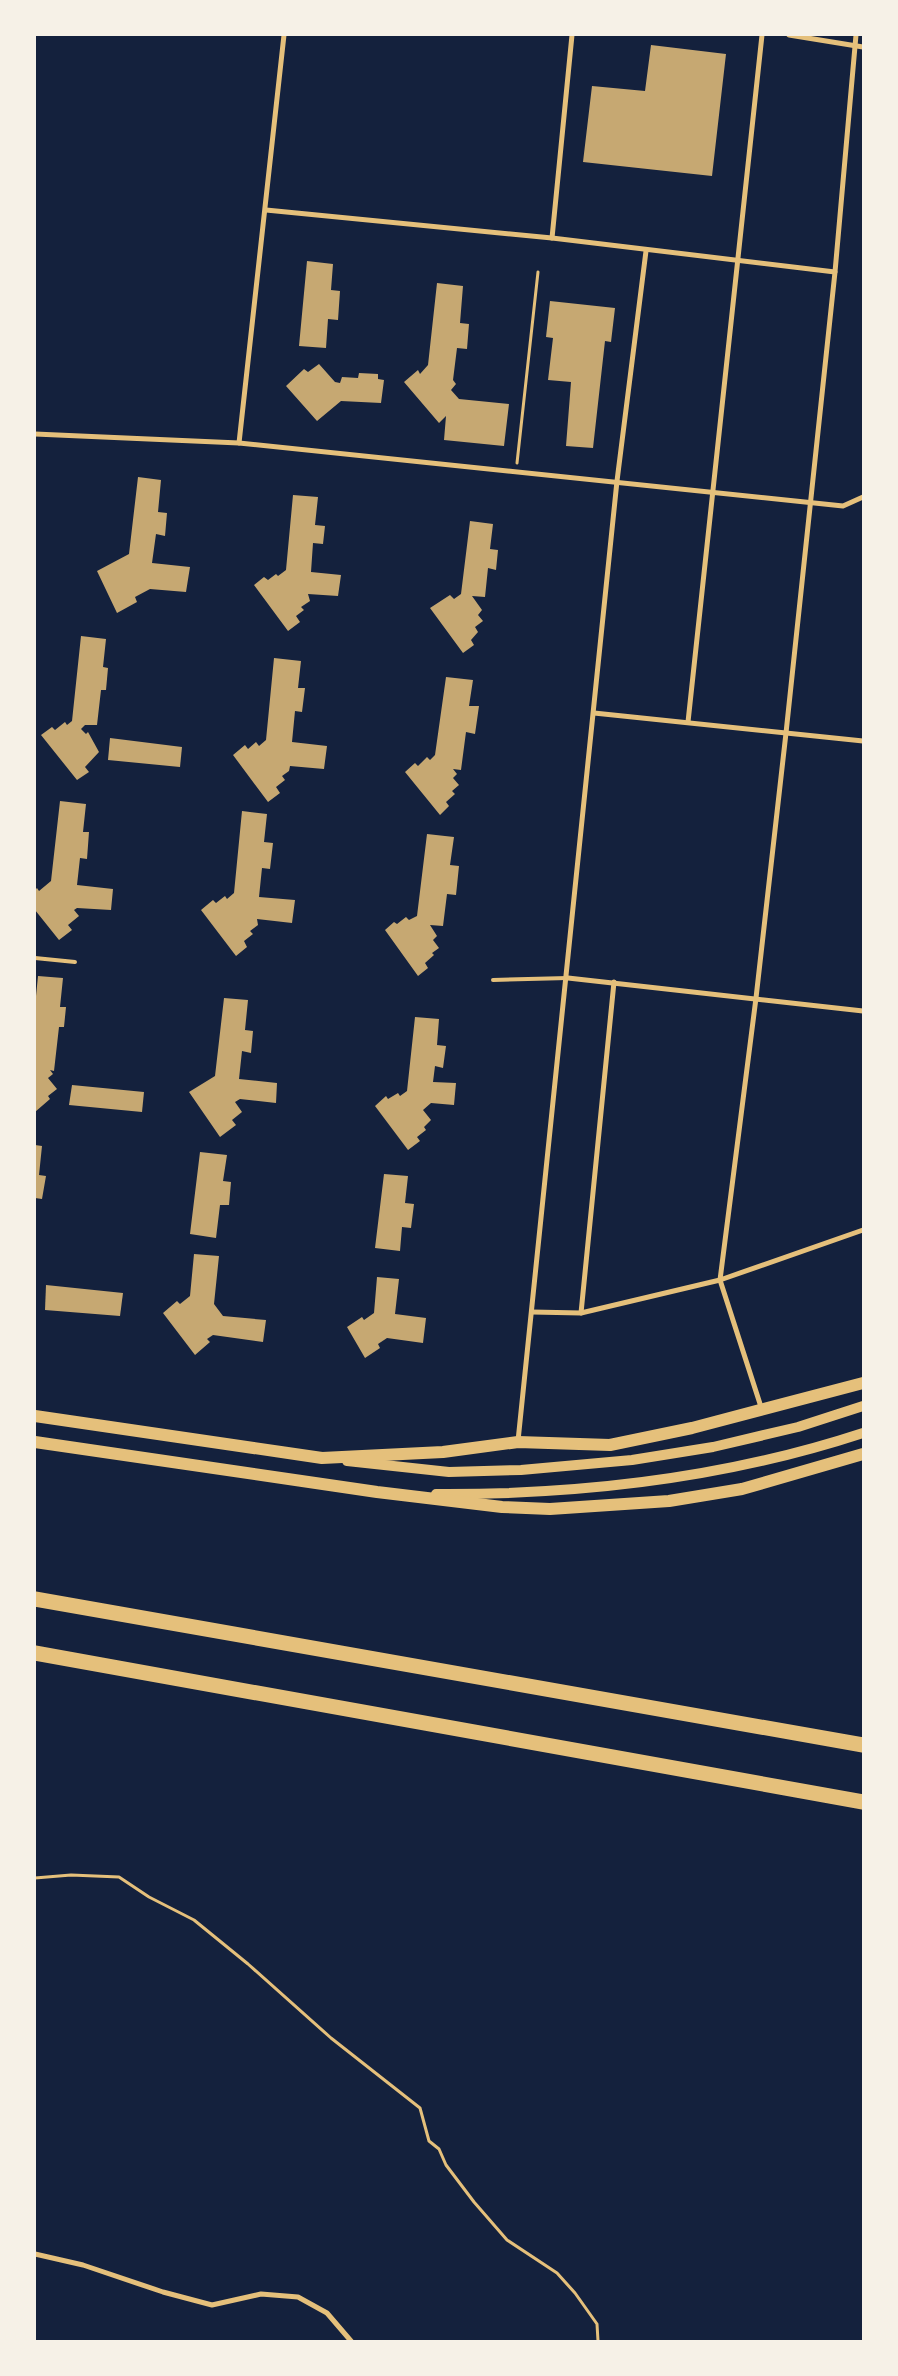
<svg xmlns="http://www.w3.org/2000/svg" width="898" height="2376" font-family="Inter,sans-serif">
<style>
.building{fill:#c6a872}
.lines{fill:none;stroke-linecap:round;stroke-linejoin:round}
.path{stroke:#e5c07b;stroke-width:3}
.service{stroke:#e5c07b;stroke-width:4}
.minor{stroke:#e5c07b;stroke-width:5}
.secondary{stroke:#e5c07b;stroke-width:10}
.primary{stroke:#e5c07b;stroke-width:12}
.motorway{stroke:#e5c07b;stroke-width:15}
</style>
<rect width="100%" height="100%" fill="#14213d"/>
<g class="building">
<polygon points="651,45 726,54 712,176 583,162 592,86 645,91"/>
<polygon points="307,261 333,264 331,290 340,291 338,320 328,319 326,348 299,346"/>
<polygon points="437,283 463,286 460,323 469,324 467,349 457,348 453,380 456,384 451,390 459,399 509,404 504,446 444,440 446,416 439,423 404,382 418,370 420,374 428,365"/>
<polygon points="550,301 615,308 611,342 605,341 593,448 566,446 571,382 548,380 553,338 546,337"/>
<polygon points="319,364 335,382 340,383 342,377 358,378 359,373 378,374 378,379 384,380 381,403 341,401 317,421 286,386 304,369 308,372"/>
<polygon points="138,477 161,480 158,512 167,513 165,536 156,534 152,563 190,567 186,592 150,589 135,597 137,602 117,613 97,571 129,554"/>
<polygon points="293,495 318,497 315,525 325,526 323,544 313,543 311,572 341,575 338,596 308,594 310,601 301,607 304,610 296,616 300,622 288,631 254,585 264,577 268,580 276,574 278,576 286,570"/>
<polygon points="470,521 493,524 490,549 498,550 496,570 488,568 485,597 472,596 482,610 478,615 483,621 475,627 478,632 471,640 474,645 463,653 430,608 450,595 454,599 461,594"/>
<polygon points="81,636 106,639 103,667 108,668 106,690 101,690 97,725 85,725 81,729 86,734 88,732 99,752 85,767 89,772 77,780 41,735 52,727 55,730 65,722 67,725 72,721"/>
<polygon points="274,658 301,661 298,688 305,688 302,712 295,711 292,742 327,746 324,769 290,766 289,771 282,776 285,780 276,787 280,793 268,802 233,755 245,745 248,749 256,742 259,746 266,740"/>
<polygon points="446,677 473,680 469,706 479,706 475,734 466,732 461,770 453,769 457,774 453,778 459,785 452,791 455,794 446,802 449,806 440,815 405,772 415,763 418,766 427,757 430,760 435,755"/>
<polygon points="110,738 182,747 180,767 108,760"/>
<polygon points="60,801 86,804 83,832 89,832 87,859 80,858 77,885 113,889 111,910 77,908 74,910 79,916 68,925 72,930 59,940 35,910 35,890 37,888 39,891 51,881"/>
<polygon points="242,811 267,814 264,842 273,843 270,869 262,868 259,897 295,900 292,923 257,919 258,925 250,931 253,934 244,941 247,947 236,956 201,910 213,900 216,903 225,896 227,899 234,893"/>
<polygon points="427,834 454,837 450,865 459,866 456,895 447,894 443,926 430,925 437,936 433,940 439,948 432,953 434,955 425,963 428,968 418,976 385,930 394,922 397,924 406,917 409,920 417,916"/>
<polygon points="38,976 63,978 60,1007 66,1007 64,1027 59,1027 54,1071 50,1070 53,1074 48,1078 57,1089 48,1096 50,1099 35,1112 35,1006"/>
<polygon points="224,998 248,1000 245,1030 253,1031 251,1053 242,1051 239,1079 277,1083 276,1103 240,1099 235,1102 242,1112 232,1120 236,1125 220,1137 189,1092 215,1076"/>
<polygon points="415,1017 439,1019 437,1045 446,1046 443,1068 435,1066 433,1082 456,1083 454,1105 431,1103 423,1110 431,1120 424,1127 426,1130 417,1137 420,1141 408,1150 375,1106 386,1096 388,1099 398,1093 400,1096 407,1091"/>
<polygon points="72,1085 144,1092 142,1112 69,1105"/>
<polygon points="35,1145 42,1146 39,1175 46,1176 42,1199 35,1198"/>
<polygon points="200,1152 227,1155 223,1181 231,1182 229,1205 220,1205 216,1238 190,1234"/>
<polygon points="384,1174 408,1176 405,1203 414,1204 411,1228 402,1227 400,1251 375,1248"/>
<polygon points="194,1254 219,1256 214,1304 223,1316 266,1320 263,1342 213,1335 207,1339 210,1342 195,1355 163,1313 177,1301 180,1304 190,1296"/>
<polygon points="377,1277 399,1279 395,1314 426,1318 423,1343 387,1338 378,1344 380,1348 365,1358 347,1327 362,1317 364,1320 374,1313"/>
<polygon points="46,1285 123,1293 120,1316 45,1310"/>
</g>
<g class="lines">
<g class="path">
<polyline points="517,463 538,272"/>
<polyline points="35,1878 71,1875 119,1877 149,1897 194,1920 248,1964 331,2038 420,2108 429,2141 439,2149 446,2165 474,2202 507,2240 557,2273 575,2293 597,2324 598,2341"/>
</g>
<g class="service">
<polyline points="35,958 75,962"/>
<polyline points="493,980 568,978"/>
</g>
<g class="minor">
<polyline points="789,35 863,47"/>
<polyline points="266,210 552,238 835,272"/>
<polyline points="552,238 572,35"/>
<polyline points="35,434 239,443 843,506 863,497"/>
<polyline points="239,443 284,35"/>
<polyline points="594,713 863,741"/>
<polyline points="688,722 762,35"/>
<polyline points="568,978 863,1011"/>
<polyline points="532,1312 581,1313 720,1280 863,1230"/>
<polyline points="581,1313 614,982"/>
<polyline points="762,1410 720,1280 756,998 786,733 835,272 856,35"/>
<polyline points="518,1441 617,481 646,251"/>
<polyline points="35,2254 83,2265 163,2292 212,2305 261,2294 298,2297 327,2313 351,2341"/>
</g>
<g class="secondary">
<polyline points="347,1461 449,1472 521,1470 632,1460 713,1447 798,1427 863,1406"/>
<path d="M436,1494C580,1495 726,1478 863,1433"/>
</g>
<g class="primary">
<polyline points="35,1416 322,1458 443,1452 518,1442 610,1445 692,1428 863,1383"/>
<polyline points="35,1442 377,1492 502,1507 550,1509 669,1501 742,1489 863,1454"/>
</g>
<g class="motorway">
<polyline points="35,1599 863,1745"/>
<polyline points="35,1653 863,1802"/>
</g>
</g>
<rect width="898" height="2376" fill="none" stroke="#f6f1e7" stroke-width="72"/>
</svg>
